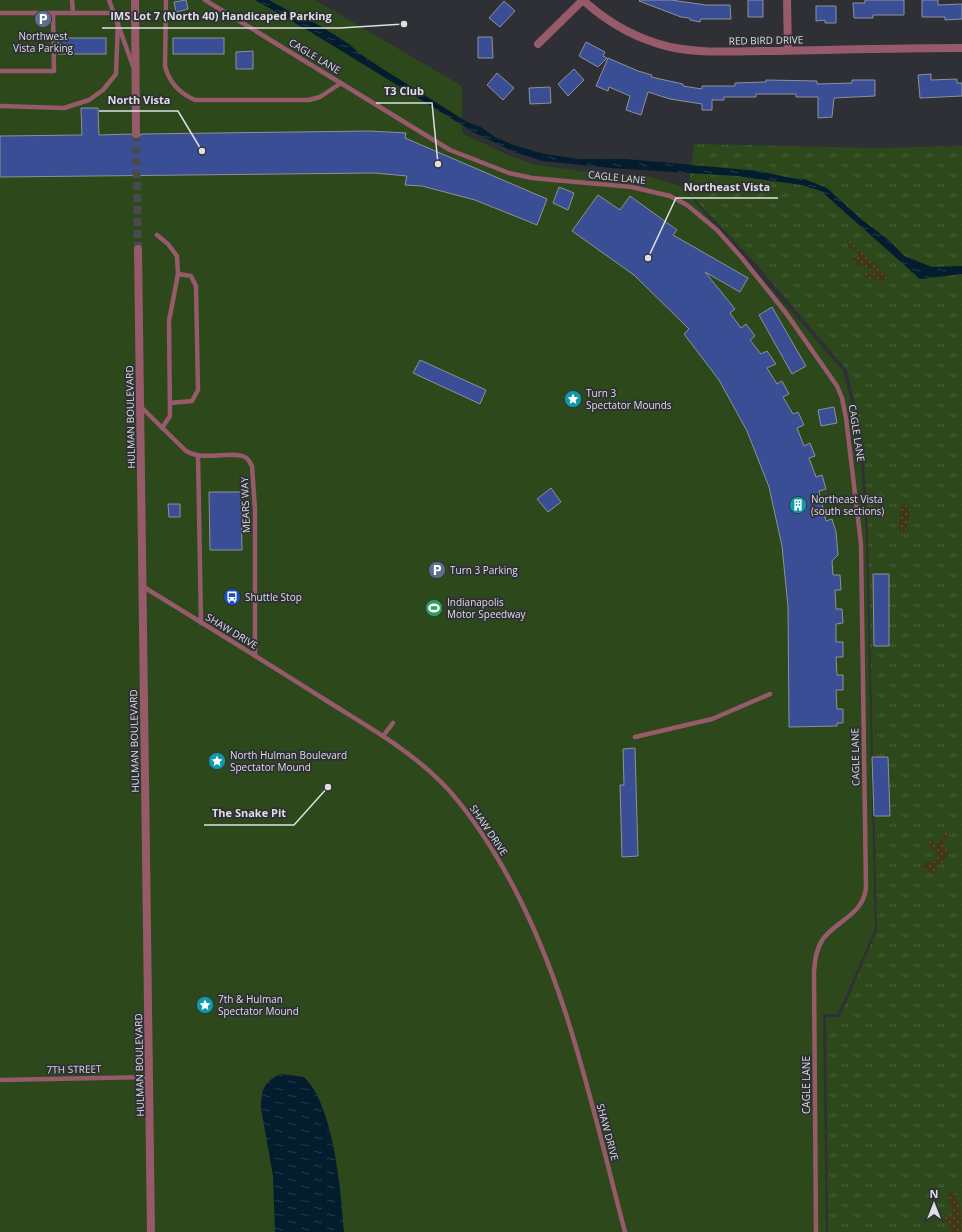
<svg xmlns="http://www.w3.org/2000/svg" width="962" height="1232" font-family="'Open Sans',sans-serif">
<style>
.grass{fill:url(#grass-tufts)}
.sand{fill:url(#sand-dots)}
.pitch{fill:#2d481b}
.water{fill:url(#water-ripples)}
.building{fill:#3a4e96;stroke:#8e9198}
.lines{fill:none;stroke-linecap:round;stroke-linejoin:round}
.street-tunnel{stroke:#484a50;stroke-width:8;stroke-dasharray:8 4;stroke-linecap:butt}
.lane{stroke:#965a6b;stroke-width:4.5}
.street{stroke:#965a6b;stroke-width:8}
.labels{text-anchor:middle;stroke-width:3.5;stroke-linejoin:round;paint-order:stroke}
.poi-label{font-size:10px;fill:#dedfe3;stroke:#2e3036;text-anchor:start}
.street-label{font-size:10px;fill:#dedfe3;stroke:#2e3036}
.leader{fill:none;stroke:#dedfe3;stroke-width:1.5}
.callout-dot{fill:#dedfe3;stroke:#2e3036;stroke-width:1.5}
.callout-label{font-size:11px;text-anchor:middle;font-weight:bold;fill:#dedfe3;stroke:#2e3036;stroke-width:3.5;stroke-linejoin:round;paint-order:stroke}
</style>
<defs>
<pattern id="grass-tufts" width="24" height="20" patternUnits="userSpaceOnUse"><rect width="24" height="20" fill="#2d481b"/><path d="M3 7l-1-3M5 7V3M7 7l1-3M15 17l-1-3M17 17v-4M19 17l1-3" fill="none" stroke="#4b623c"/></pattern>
<pattern id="sand-dots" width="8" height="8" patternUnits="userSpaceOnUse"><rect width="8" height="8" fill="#403717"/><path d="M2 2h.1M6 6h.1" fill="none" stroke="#5b5439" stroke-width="1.8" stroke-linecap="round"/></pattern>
<pattern id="water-ripples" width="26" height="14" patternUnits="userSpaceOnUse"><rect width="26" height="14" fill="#031c2e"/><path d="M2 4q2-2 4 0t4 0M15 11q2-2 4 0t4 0" fill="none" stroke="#273d4c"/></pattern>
</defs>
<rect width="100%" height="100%" fill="#2e3036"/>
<polygon class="grass" points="694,144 875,148 962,146 962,1232 828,1232 826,1017 840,1017 877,930 868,533 864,462 857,412 847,370 758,266 688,192"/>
<g class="sand">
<polygon points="847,239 884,273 886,277 884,282 880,282 874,278 869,279 863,275 864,272 872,275 875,273 875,271 855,264 853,259 858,255 856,251 848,246"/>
<path d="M906,503C914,510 908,529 902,536L899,530L900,507Z"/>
<polygon points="945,833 949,833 943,844 948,853 947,856 933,874 923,868 923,864 934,862 938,855 936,851 930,848 928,841 930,839 935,844 938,844"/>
<path d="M952,1191C962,1201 962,1218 961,1232H950V1226L943,1219L944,1216L951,1217L953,1213L947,1195Z"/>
</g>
<polygon class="pitch" points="0,0 315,0 462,86 462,133 508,155 533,164 578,171 651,177 681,186 843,371 854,413 861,462 866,534 875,929 838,1014 823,1014 826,1232 0,1232"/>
<g class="water">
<polygon points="255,0 269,0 300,17 317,24 349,44 359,53 383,69 467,122 481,127 495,137 516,146 545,154 579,159 627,159 759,171 791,178 804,179 827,188 861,219 890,241 904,256 932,267 962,266 962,274 920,279 821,191 802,185 737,176 610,168 543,161 514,152 475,133 314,34"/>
<path d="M281,1074L304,1077C334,1106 341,1191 344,1232H275L273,1176L261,1108C261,1090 264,1081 281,1074Z"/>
</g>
<g class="building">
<polygon points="186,0 188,9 176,12 174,2"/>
<polygon points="640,0 671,0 706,5 730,5 731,19 701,19 700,22 690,20 690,18 681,17 639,1"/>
<rect x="748" y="0" width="15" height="17"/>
<polygon points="865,0 904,0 904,15 873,15 873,18 854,18 853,3 865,3"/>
<polygon points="922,0 938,0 938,5 962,4 962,19 945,20 945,17 922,17"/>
<polygon points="504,1 515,11 500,27 489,18"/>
<polygon points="816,6 836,6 836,23 825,23 825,20 816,21"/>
<polygon points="478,37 492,37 493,58 478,58"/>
<rect x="58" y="38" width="48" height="16"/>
<rect x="173" y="38" width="51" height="16"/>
<polygon points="586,42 605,52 603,56 607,58 598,67 579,56"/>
<polygon points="253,51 253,69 236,69 236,52"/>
<polygon points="608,58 638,71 652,75 651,77 683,84 683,86 702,89 702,86 735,86 735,83 766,82 766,80 817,81 817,84 852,83 852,80 875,80 875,96 834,98 832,117 818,118 818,97 796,97 796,94 756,94 756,97 724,97 724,100 712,100 712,110 702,110 702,104 670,99 648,92 641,115 626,110 630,96 609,87 608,91 596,86"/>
<polygon points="574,69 584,80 568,96 558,84"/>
<polygon points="497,73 514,88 503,100 487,85"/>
<polygon points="931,74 931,80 957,79 957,83 962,83 962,96 920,98 918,75"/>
<polygon points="550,87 551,103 530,104 529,88"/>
<polygon points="81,108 98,108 99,135 131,134 136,139 139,138 141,134 370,131 406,133 405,138 547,199 537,225 475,200 422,186 405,185 407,176 375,173 0,177 0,136 82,135"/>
<polygon points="559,187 574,193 568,210 553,203"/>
<polygon points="598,195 620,210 630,196 677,230 673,235 748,278 740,292 705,272 735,309 730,313 741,328 746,324 755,336 750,340 761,354 767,351 776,364 767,368 777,384 782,381 789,394 783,397 793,414 798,412 804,425 797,428 804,446 810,443 815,456 809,458 816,477 822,475 826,489 819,491 826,521 832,519 836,532 838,555 832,561 833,575 840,575 841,590 835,590 836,609 842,609 843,623 836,624 836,642 843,642 843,657 836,657 837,675 843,675 843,690 836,690 837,709 843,709 843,723 837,723 837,726 789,727 788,607 782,546 769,487 747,431 719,380 684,334 689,329 634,275 572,231"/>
<polygon points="772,307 806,366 792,374 759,315"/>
<polygon points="420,360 486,390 480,404 413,373"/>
<polygon points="834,407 837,423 821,426 818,410"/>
<polygon points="551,488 561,502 548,512 537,499"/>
<polygon points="209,492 241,492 242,550 210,550"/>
<polygon points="168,504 180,504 180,517 169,517"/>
<polygon points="873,574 889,574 889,646 874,646"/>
<polygon points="635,748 638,856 622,857 620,785 624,785 623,749"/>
<polygon points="872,757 888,757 890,816 874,816"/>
</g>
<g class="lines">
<polyline class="street-tunnel" points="136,134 138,249"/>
<g class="lane">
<polyline points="72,0 73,13"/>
<polyline points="109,0 133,66"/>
<path d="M166,0L165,66C169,82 179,93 195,100H309L320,97L341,83"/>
<path d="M205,0L450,150L509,173L532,178L632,187L670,196L687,205L717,230L742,258L786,313L837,386L842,398L846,418L861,544L866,888C863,915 837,920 823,939C816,949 815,960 814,972L816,1232"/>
<polyline points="0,13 53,13"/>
<polyline points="0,71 54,71 53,13 113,13"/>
<polyline points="0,106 64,108 89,100 103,90 116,74 118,22"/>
<polyline points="157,235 168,244 177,256 178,274 169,321 170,416 162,428"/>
<polyline points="170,403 192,401 198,390 196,286 191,276 178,274"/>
<path d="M140,406L186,451C205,462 230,450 245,457C249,459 250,463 252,466L255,509V656"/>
<polyline points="198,456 201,623"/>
<path d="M142,586C204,624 266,662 327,701C367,726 408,749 441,782C463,804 479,828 495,854C565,969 591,1104 625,1232"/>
<polyline points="383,736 393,723"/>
<polyline points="635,737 712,719 770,694"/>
<polyline points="0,1080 149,1077"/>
</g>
<g class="street">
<polyline points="135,0 136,134"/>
<path d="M583,0C608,23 637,39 670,47C703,54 738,51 770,51C834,50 898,48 962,48"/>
<polyline points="787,0 788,50"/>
<polyline points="538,44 583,0"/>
<polyline points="138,249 151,1232"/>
</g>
</g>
<defs>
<symbol id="parking-disc" viewBox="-11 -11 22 22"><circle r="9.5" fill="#5c6f8a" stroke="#2e3036"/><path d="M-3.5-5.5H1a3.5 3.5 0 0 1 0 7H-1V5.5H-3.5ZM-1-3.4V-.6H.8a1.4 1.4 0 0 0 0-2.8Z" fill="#fff"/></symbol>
<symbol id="sight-disc" viewBox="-11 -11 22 22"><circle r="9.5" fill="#0f9aa8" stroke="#2e3036"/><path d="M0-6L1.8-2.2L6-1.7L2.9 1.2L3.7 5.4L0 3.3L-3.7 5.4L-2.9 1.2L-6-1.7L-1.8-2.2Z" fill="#fff"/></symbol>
<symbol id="building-disc" viewBox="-11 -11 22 22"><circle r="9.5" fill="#0f9aa8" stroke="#2e3036"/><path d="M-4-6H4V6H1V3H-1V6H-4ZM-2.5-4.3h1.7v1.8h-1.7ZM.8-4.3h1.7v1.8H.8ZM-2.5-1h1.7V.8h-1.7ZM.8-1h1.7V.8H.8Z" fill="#fff"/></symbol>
<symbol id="bus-disc" viewBox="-11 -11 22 22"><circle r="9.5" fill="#1a4fb4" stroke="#2e3036"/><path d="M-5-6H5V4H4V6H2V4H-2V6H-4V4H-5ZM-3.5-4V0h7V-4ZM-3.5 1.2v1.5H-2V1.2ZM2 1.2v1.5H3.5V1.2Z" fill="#fff"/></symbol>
<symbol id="stadium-disc" viewBox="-11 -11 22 22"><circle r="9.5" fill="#2e9e5b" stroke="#2e3036"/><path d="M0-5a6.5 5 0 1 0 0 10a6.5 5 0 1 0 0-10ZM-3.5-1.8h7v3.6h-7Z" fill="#fff"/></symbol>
</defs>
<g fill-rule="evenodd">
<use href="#parking-disc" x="33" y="9" width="20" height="20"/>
<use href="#sight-disc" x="563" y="389" width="20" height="20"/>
<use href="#building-disc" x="788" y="495" width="20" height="20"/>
<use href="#parking-disc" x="427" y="560" width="20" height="20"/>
<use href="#bus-disc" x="222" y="587" width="20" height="20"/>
<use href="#stadium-disc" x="424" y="598" width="20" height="20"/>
<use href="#sight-disc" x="207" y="751" width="20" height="20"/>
<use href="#sight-disc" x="195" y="995" width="20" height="20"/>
</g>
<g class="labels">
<g class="poi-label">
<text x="43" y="40" text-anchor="middle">Northwest<tspan x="43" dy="12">Vista Parking</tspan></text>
<text x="586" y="397">Turn 3<tspan x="586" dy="12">Spectator Mounds</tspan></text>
<text x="811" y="503">Northeast Vista<tspan x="811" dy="12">(south sections)</tspan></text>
<text x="450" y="574">Turn 3 Parking</text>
<text x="245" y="601">Shuttle Stop</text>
<text x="447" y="606">Indianapolis<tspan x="447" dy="12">Motor Speedway</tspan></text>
<text x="230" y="759">North Hulman Boulevard<tspan x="230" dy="12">Spectator Mound</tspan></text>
<text x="218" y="1003">7th &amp; Hulman<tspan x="218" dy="12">Spectator Mound</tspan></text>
</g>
<g class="street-label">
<text transform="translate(766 40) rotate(-1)" y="4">RED BIRD DRIVE</text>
<text transform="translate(315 56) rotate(31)" y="4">CAGLE LANE</text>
<text transform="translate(617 177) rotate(6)" y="4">CAGLE LANE</text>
<text transform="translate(130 417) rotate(-91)" y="4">HULMAN BOULEVARD</text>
<text transform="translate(857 433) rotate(81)" y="4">CAGLE LANE</text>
<text transform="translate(245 505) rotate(-92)" y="4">MEARS WAY</text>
<text transform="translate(232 631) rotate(31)" y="4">SHAW DRIVE</text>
<text transform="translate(134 741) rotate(-91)" y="4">HULMAN BOULEVARD</text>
<text transform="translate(855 757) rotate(-91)" y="4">CAGLE LANE</text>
<text transform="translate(489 830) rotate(56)" y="4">SHAW DRIVE</text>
<text transform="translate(139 1065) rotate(-91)" y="4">HULMAN BOULEVARD</text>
<text transform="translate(74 1069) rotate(-1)" y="4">7TH STREET</text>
<text transform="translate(806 1085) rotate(-90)" y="4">CAGLE LANE</text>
<text transform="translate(608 1132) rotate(75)" y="4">SHAW DRIVE</text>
</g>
</g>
<path class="leader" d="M404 24L340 28H102M438 164L432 103H376M202 151L178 111H99M648 258L676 198H778M328 787L294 825H204"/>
<g class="callout-dot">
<circle cx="404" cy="24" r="4"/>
<circle cx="438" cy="164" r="4"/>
<circle cx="202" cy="151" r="4"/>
<circle cx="648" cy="258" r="4"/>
<circle cx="328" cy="787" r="4"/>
</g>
<g class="callout-label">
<text x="221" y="20">IMS Lot 7 (North 40) Handicaped Parking</text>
<text x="404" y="95">T3 Club</text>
<text x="139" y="104">North Vista</text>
<text x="727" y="191">Northeast Vista</text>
<text x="249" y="817">The Snake Pit</text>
</g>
<g transform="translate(934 1204)" stroke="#2e3036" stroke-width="3" paint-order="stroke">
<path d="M0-3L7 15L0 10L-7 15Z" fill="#dedfe3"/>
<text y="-6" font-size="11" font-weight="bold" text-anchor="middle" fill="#dedfe3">N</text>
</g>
</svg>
